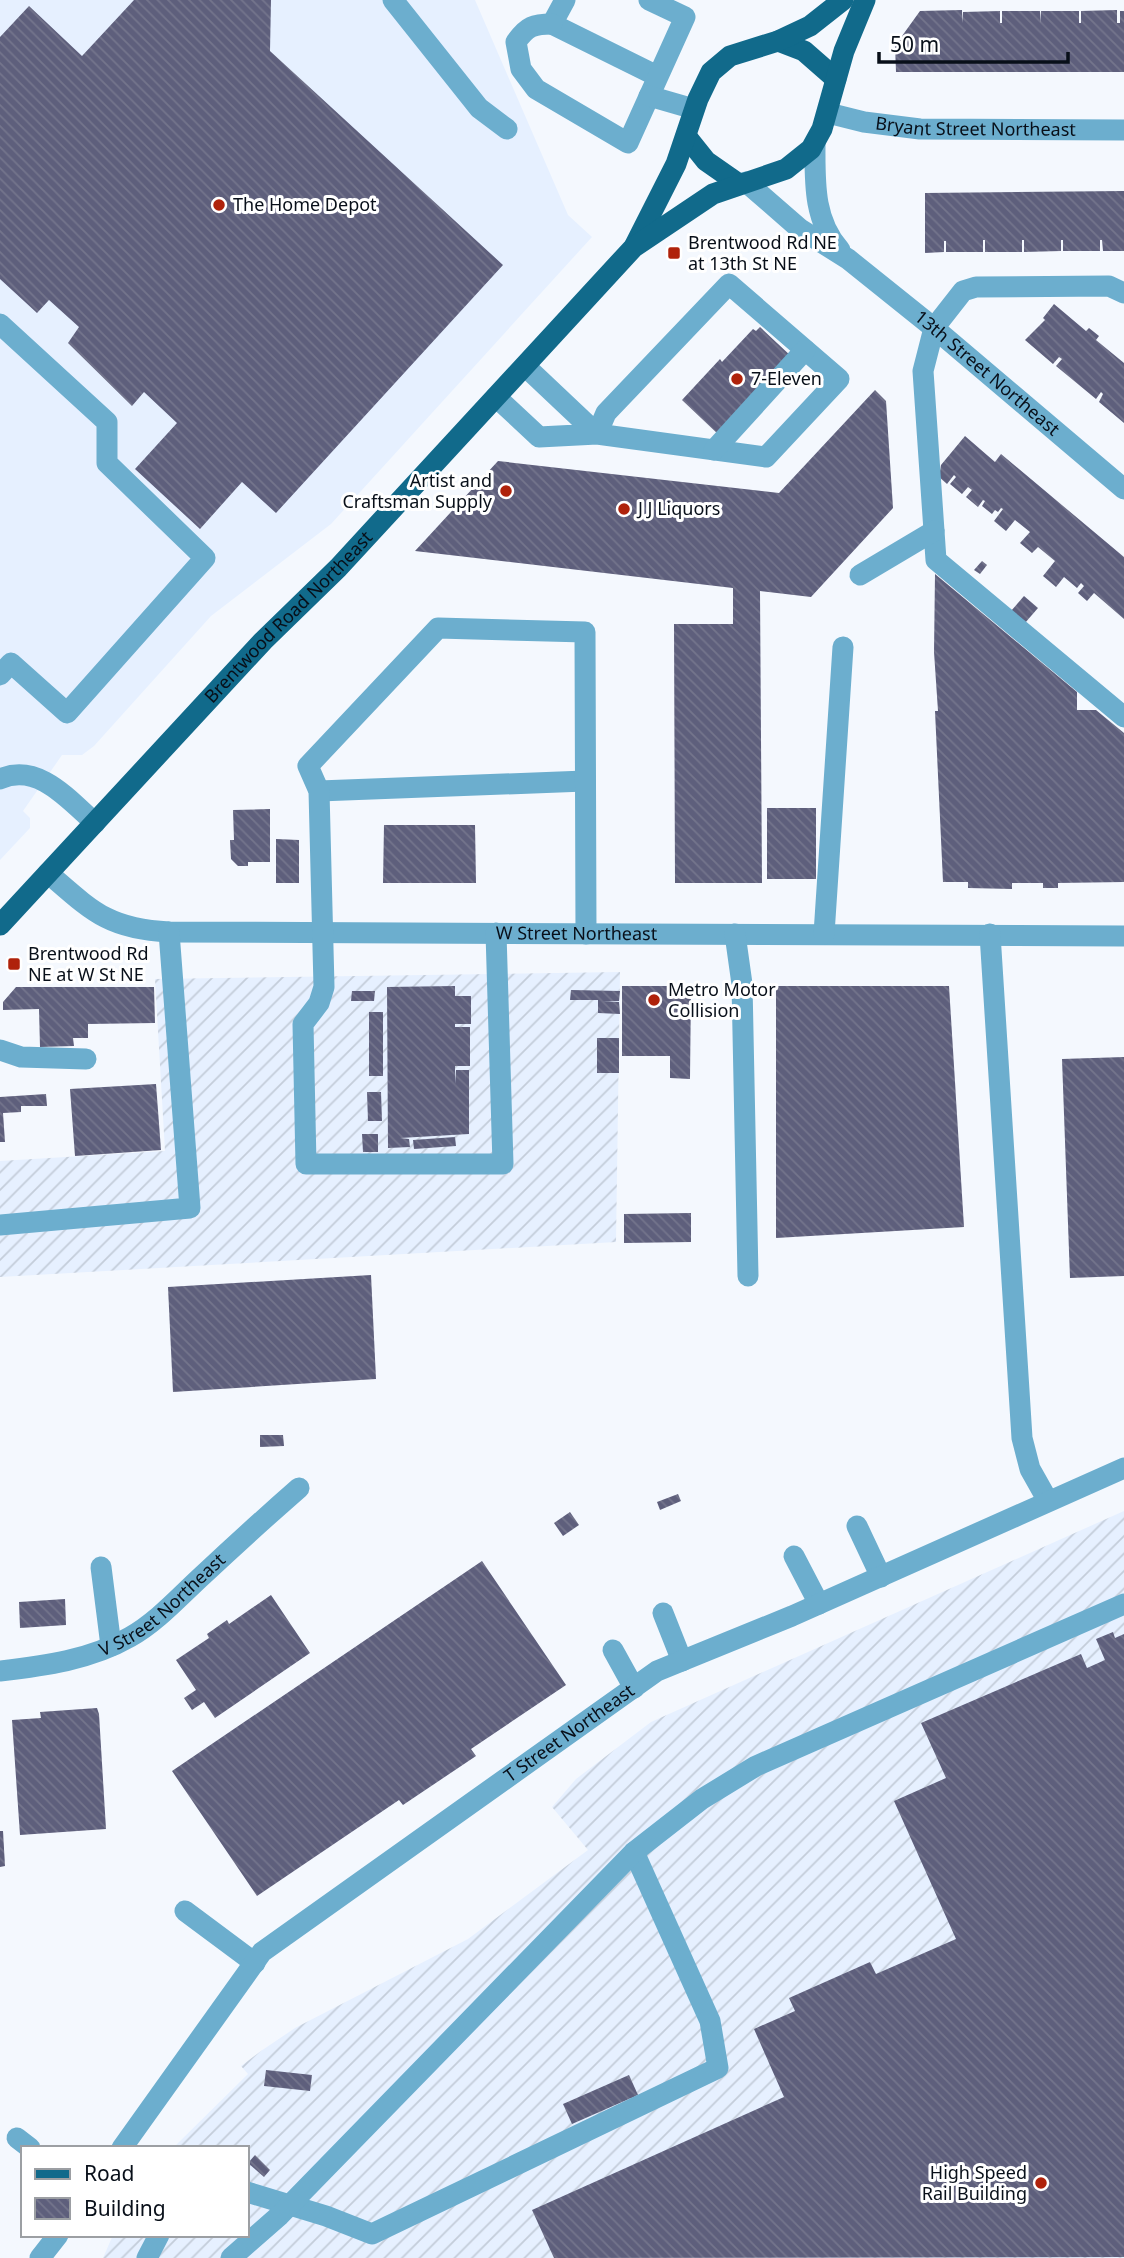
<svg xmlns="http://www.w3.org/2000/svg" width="1124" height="2258" font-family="'Noto Sans',sans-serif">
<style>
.built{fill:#e6f0ff}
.industrial{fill:url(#industrial-furrows)}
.building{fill:url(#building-back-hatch)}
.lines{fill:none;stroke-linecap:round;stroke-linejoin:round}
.minor{stroke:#6caece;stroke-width:21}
.major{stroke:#116a8b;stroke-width:21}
.poi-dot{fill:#af220b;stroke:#fff;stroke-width:2.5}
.labels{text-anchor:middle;stroke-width:6;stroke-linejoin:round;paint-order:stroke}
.street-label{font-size:18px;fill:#080f19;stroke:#fff}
.poi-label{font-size:18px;fill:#080f19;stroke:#fff;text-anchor:start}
</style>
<defs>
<pattern id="industrial-furrows" width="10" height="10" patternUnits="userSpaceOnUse" patternTransform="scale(1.75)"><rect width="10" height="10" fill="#e6f0ff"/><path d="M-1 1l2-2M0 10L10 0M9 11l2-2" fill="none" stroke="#c4cdda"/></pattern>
<pattern id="building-back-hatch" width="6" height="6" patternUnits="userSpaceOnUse" patternTransform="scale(1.75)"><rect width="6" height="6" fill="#5e5f7c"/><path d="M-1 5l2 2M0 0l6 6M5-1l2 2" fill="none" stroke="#74758c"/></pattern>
</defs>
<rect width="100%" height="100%" fill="#f4f8fe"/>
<polygon class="built" points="0,0 475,0 568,215 592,237 331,524 211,616 94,746 82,755 62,755 23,811 30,818 30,828 0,860"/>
<g class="industrial">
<polygon points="620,972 616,1242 0,1277 0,1161 165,1151 155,979"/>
<polygon points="1124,1511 1124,2258 103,2258 113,2235 247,2235 247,2148 173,2148 248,2074 241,2066 261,2051 295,2028 468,1939 588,1850 552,1807 576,1779 651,1722"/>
</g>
<g class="building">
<polygon points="134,0 271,0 270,51 503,265 276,513 242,482 200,529 135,469 177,423 144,392 132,406 68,343 79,327 49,300 37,313 0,279 0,37 29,6 82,56"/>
<polygon points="962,10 962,23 963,12 1000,11 1000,23 1002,23 1002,11 1040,11 1040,23 1041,11 1079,11 1079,23 1081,23 1081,11 1117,10 1117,23 1120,23 1120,11 1124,11 1124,72 896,72 895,45 893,43 900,34 902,36 920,11"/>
<polygon points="1124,191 1124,251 1103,251 1102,240 1100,240 1100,251 1063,251 1063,240 1061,240 1061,251 1024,252 1024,240 1022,240 1022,252 985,252 985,240 983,240 983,252 946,252 946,241 944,241 944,252 925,253 925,193"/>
<polygon points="1054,304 1086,331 1089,328 1099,336 1096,340 1124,363 1124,423 1099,402 1103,394 1101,392 1096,399 1056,366 1062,359 1059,357 1053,364 1025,340 1045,320 1043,318"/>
<polygon points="760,327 792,357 720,436 682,400 720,359 722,362 753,329 756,331"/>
<polygon points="875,390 886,401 893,508 811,597 760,591 762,883 675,883 674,624 733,624 733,588 415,551 498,461 779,493"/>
<polygon points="965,436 995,462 1001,454 1124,557 1124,619 1094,593 1087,601 1078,593 1084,586 1081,583 1077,588 1064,577 1056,587 1043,576 1055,561 1038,547 1032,553 1020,543 1030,532 1015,520 1006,531 994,521 1003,509 1001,508 998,512 995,510 992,514 982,506 985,501 983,500 978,507 966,497 972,490 968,487 962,494 950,484 956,477 954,475 947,484 939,477 941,465"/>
<polygon points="982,561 987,565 980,574 974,570"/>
<polygon points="935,574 1077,692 1077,710 1096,710 1124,733 1124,882 1058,883 1058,888 1043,888 1043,883 1012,883 1012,889 968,888 968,882 943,882 935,711 938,711 934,652"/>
<polygon points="1024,596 1038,608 1025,623 1011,611"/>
<rect x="767" y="808" width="49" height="71"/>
<polygon points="270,809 270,862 248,862 248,866 238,866 231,859 230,840 234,840 233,810"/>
<polygon points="384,825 475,825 476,883 383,883"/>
<polygon points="276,839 299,840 299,883 276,883"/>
<polygon points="455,986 455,996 471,996 471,1024 455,1024 455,1027 470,1027 470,1066 455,1066 455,1084 456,1070 469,1070 469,1134 400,1138 409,1139 410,1147 388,1148 387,987"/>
<polygon points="622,986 691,986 690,1079 670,1078 670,1056 622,1056"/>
<polygon points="776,986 949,986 964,1227 776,1238"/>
<polygon points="16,987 154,987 155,1023 88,1024 88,1038 73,1038 74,1046 40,1047 39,1009 3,1010 3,1002"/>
<polygon points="571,990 620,991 619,1001 603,1001 619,1002 620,1014 598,1013 598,1000 570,1000"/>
<polygon points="352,991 375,991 374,1001 351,1001"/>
<rect x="369" y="1012" width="14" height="64"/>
<rect x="597" y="1038" width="22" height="35"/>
<polygon points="1124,1057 1124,1276 1070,1278 1062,1059"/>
<polygon points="156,1084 161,1150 75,1156 70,1089"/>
<polygon points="367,1092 381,1092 382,1121 368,1121"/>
<polygon points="46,1094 47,1106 21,1106 21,1112 3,1113 5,1142 0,1142 0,1097"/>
<polygon points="362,1134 378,1134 378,1152 363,1152"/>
<polygon points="455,1137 456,1146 414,1149 413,1140"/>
<polygon points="691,1213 691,1242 624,1243 624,1214"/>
<polygon points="371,1275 376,1379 173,1392 168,1287"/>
<polygon points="260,1435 283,1435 284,1446 260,1447"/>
<polygon points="678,1494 681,1501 660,1510 657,1502"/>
<polygon points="570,1512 579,1525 563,1536 554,1523"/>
<polygon points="482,1561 566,1685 471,1749 476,1756 403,1805 399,1800 257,1896 172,1771"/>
<polygon points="271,1595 310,1653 215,1718 204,1702 192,1710 184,1698 196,1690 176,1660 209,1638 207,1634 227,1620 229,1624"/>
<polygon points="65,1599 66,1625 20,1628 19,1602"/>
<polygon points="1113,1632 1115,1638 1124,1634 1124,2257 554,2258 532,2210 784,2097 754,2029 795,2011 789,1998 870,1962 876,1974 956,1939 894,1801 946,1778 921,1723 1081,1654 1087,1668 1105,1660 1096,1639"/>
<polygon points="97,1708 99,1714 106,1829 20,1835 12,1720 41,1718 40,1712"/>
<polygon points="0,1831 3,1831 5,1866 0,1867"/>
<polygon points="266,2070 312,2075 310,2091 264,2086"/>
<polygon points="629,2075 638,2095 572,2124 563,2104"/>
<polygon points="255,2155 270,2170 264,2177 248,2163"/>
</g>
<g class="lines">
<g class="minor">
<polyline points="393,0 479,108 507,129"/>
<polyline points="565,0 552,24 657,76"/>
<path d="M552,24C534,24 527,26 516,42L521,69L536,89L628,143L685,17L649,0"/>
<polyline points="649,96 694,109"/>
<path id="s1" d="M828,113L864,122L920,129L1124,130"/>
<path d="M815,144C815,181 813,220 840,250"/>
<path id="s2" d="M746,182L800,229L848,259L934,328L1124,489"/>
<polyline points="1124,293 1109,286 976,287 963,291 934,328 923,371 936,560 1124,717"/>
<polyline points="0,324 107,422 107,463 205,558 67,713 11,663 0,675"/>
<polyline points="496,397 539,437 597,434 766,457 839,379 729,284 606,413 597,434 525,366"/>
<polyline points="714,450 805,350"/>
<polyline points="860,575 934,531"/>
<path d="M0,779C38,762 69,800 95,823"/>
<polyline points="319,791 585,781"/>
<path id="s3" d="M48,873C92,911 108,929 169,932L1124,936"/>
<polyline points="496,933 503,1164 306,1164 303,1024 319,1003 324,987 319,791 308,766 438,628 585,632 586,934"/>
<polyline points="735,934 742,984 748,1276"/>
<polyline points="824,934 843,647"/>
<polyline points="990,934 1022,1438 1030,1469 1048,1501"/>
<polyline points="0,1050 21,1057 86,1059"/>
<polyline points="0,1225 190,1208 169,932"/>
<polyline points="857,1526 881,1577"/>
<polyline points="794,1556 819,1604"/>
<polyline points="101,1567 111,1646"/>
<polyline points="663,1613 682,1661"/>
<polyline points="613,1650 634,1688"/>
<path id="s4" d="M0,1671C44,1666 90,1660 130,1637C157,1622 180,1596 203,1575C235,1545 267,1516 299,1488"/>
<polyline points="185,1911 255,1963"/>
<polyline points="17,2138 30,2148"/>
<path id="s5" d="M122,2148L262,1952L657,1671L792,1616L1124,1468"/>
<polyline points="247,2192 326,2216 372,2234 718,2068 710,2021 634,1852"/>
<polyline points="40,2258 58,2235"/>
<polyline points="147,2258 159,2235"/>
<polyline points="231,2258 280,2215 634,1852 702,1799 756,1766 1124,1604"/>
</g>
<g class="major">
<polyline points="778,41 804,51 836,79"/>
<polyline points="686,136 706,161 739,184"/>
<polyline points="635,245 676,164 698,99 711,72 730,56 778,41 810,26 843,0"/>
<path id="s6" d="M0,925L263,641L338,568L634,247L713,194L786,169L811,149L822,129L844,51L865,0"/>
</g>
</g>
<g class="poi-dot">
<circle cx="219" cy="205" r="7"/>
<rect x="667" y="246" width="14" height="14" rx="3.5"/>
<circle cx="737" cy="379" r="7"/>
<circle cx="506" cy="491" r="7"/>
<circle cx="624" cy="509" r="7"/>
<rect x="7" y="957" width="14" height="14" rx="3.5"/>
<circle cx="654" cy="1000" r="7"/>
<circle cx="1041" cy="2183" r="7"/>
</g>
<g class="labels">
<g class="street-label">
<text dy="6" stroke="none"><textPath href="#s1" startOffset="149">Bryant Street Northeast</textPath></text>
<text dy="6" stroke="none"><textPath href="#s2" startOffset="308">13th Street Northeast</textPath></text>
<text dy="6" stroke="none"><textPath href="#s6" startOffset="422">Brentwood Road Northeast</textPath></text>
<text dy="6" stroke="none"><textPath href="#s3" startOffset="546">W Street Northeast</textPath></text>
<text dy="6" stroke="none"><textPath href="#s4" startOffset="180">V Street Northeast</textPath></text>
<text dy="6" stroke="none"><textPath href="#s5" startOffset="618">T Street Northeast</textPath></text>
</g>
<g class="poi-label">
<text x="233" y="211">The Home Depot</text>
<text x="688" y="249">Brentwood Rd NE<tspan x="688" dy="21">at 13th St NE</tspan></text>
<text x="751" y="385">7-Eleven</text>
<text x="492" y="487" text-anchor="end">Artist and<tspan x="492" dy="21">Craftsman Supply</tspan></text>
<text x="638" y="515">J J Liquors</text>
<text x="28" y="960">Brentwood Rd<tspan x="28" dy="21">NE at W St NE</tspan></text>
<text x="668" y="996">Metro Motor<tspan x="668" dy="21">Collision</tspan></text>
<text x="1027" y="2179" text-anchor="end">High Speed<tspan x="1027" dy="21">Rail Building</tspan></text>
</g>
</g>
<rect x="21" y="2146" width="228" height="91" fill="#ffffff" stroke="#9c9fa3" stroke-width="2"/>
<rect x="35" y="2169" width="35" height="10" fill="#116a8b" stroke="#9c9fa3" stroke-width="2"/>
<text x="84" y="2181" font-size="21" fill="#080f19">Road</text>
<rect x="35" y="2198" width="35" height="21" fill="url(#building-back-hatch)" stroke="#9c9fa3" stroke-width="2"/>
<text x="84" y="2216" font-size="21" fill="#080f19">Building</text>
<path d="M879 52v10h189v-10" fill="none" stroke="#080f19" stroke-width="3.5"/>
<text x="890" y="52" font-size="21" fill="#080f19" stroke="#ffffff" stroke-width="5" paint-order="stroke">50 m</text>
</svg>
